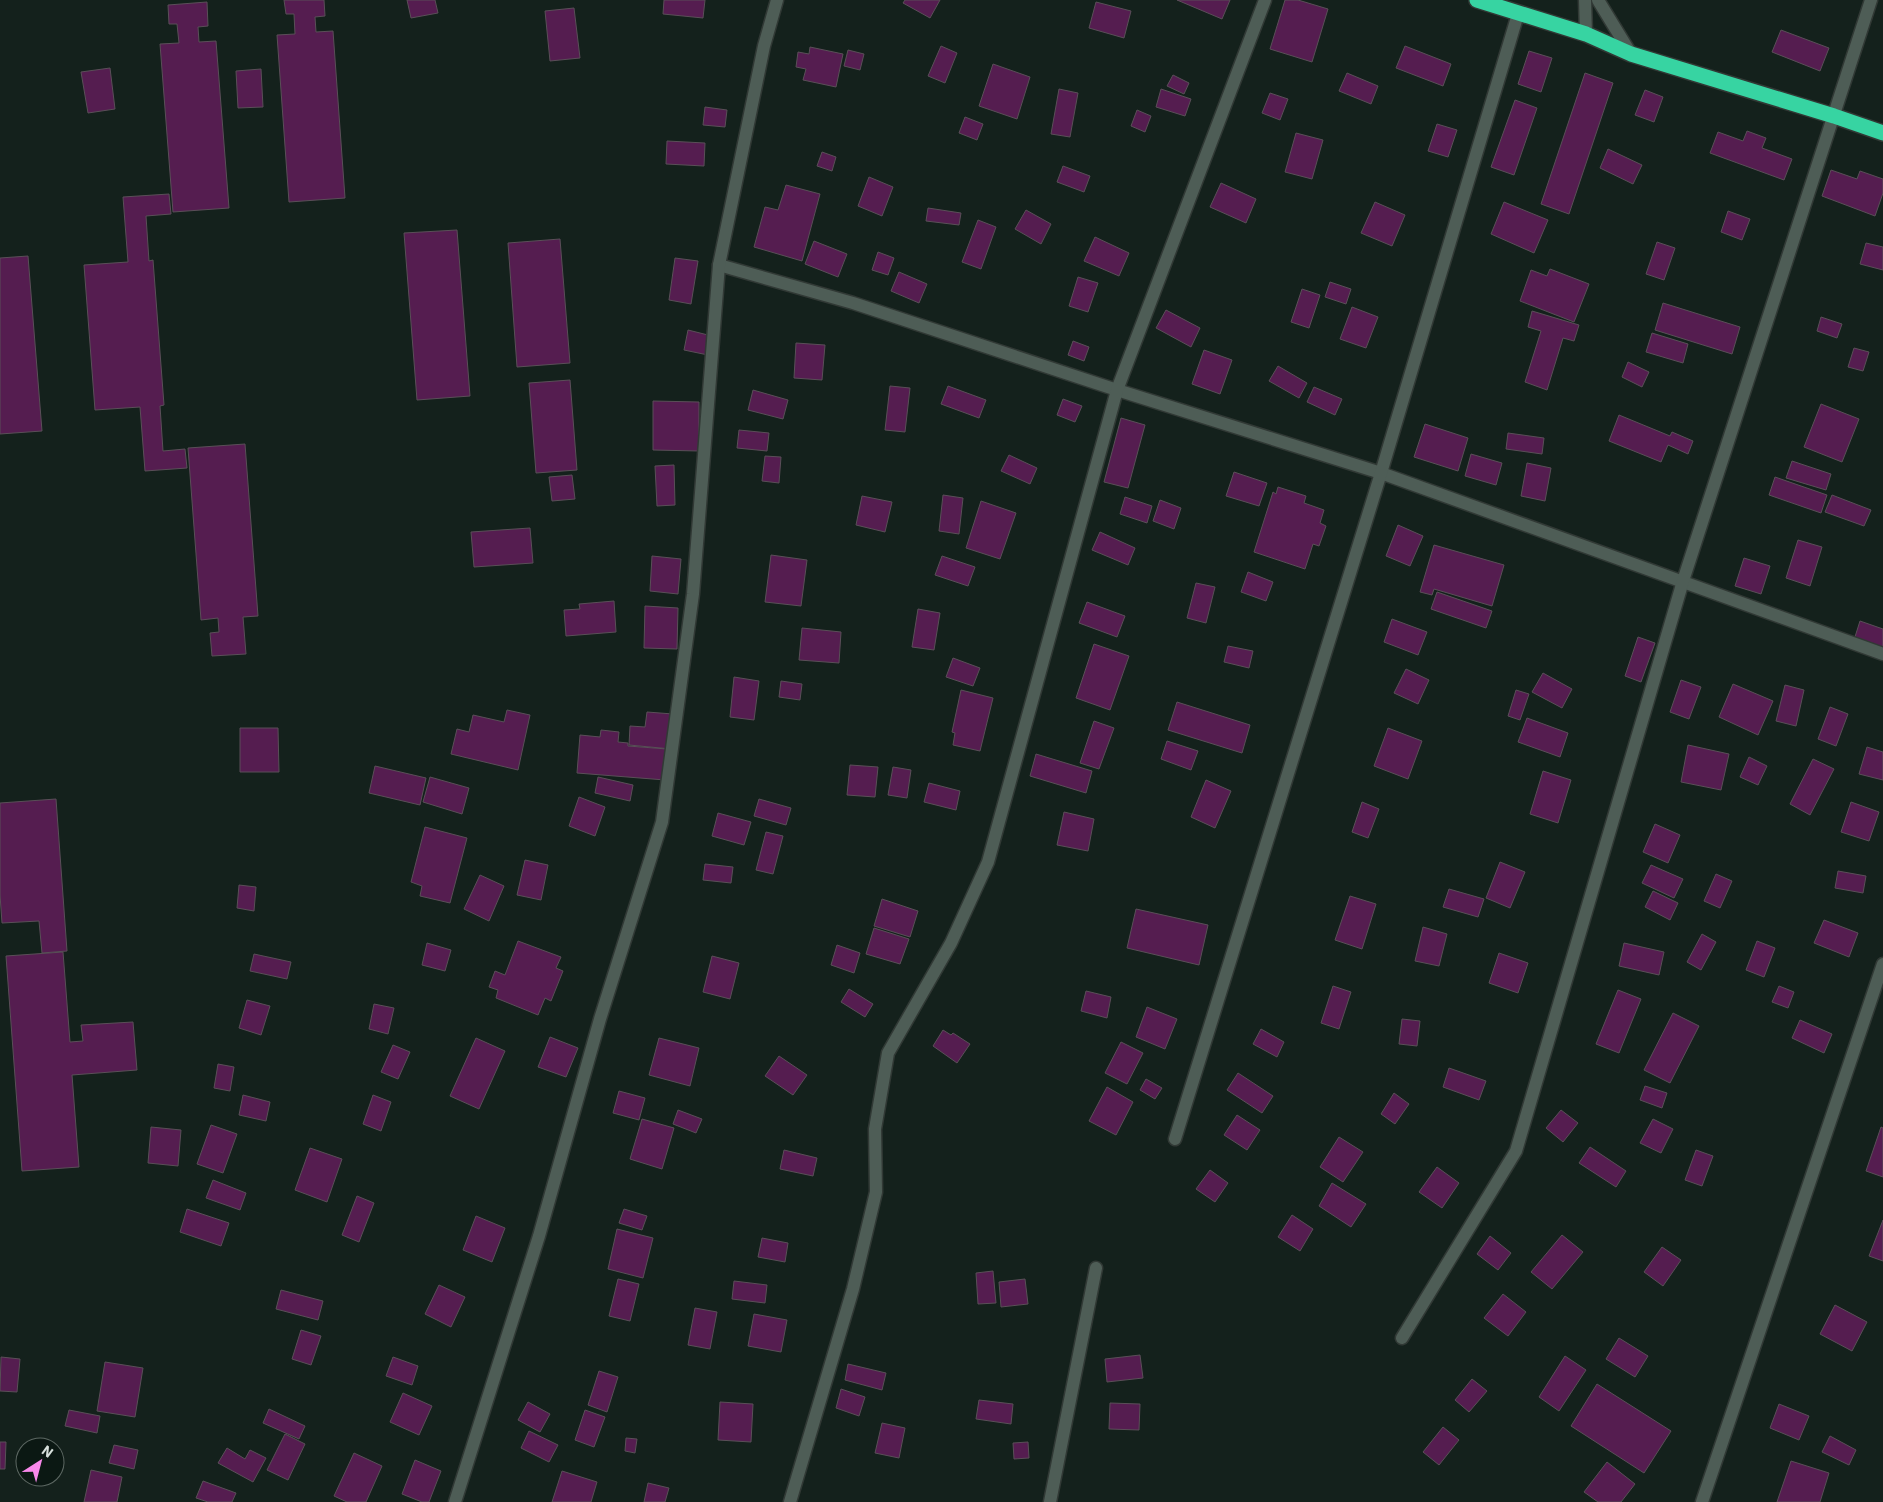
<svg xmlns="http://www.w3.org/2000/svg" width="1883" height="1502" font-family="'IBM Plex Sans',sans-serif">
<style>
.building{fill:#551d50;stroke:#5a4f58}
.lines{fill:none;stroke-linecap:round;stroke-linejoin:round}
.minor-casing{stroke:#313935;stroke-width:15}
.highway-casing{stroke:#313935;stroke-width:18}
.minor{stroke:#4e5d56;stroke-width:12}
.highway{stroke:#37d4a2;stroke-width:15}
</style>
<rect width="100%" height="100%" fill="#14211c"/>
<g class="building">
<polygon points="284,0 324,0 325,16 315,17 316,32 333,31 345,198 289,202 277,35 295,34 294,14 286,14"/>
<polygon points="407,0 435,0 438,13 411,18"/>
<polygon points="664,0 705,0 703,18 663,14"/>
<polygon points="905,0 940,0 930,18 903,3"/>
<polygon points="1177,0 1230,0 1222,19"/>
<polygon points="1285,0 1298,0 1328,9 1312,62 1270,49"/>
<polygon points="207,2 208,26 198,27 199,42 216,41 229,208 173,212 160,44 179,43 177,24 169,24 168,5"/>
<polygon points="1096,2 1131,11 1124,38 1089,28"/>
<polygon points="574,8 580,58 550,61 545,11"/>
<polygon points="1781,30 1829,48 1820,71 1772,52"/>
<polygon points="941,46 957,53 945,83 928,76"/>
<polygon points="1405,46 1451,64 1443,86 1396,68"/>
<polygon points="810,47 843,54 836,87 803,80 806,69 796,67 798,52 809,54"/>
<polygon points="848,50 864,54 860,70 844,66"/>
<polygon points="1529,51 1552,58 1541,92 1518,84"/>
<polygon points="993,64 1030,77 1017,119 979,106"/>
<polygon points="110,68 115,109 88,113 81,72"/>
<polygon points="261,69 263,107 238,108 236,71"/>
<polygon points="1347,73 1378,86 1371,104 1339,91"/>
<polygon points="1585,73 1613,83 1569,214 1541,204"/>
<polygon points="1173,75 1189,83 1184,94 1167,86"/>
<polygon points="1059,89 1078,93 1070,137 1051,134"/>
<polygon points="1161,89 1191,99 1185,116 1156,107"/>
<polygon points="1645,90 1663,97 1654,122 1635,115"/>
<polygon points="1270,93 1288,99 1280,120 1262,113"/>
<polygon points="1515,100 1537,108 1514,175 1491,167"/>
<polygon points="705,107 727,110 725,127 703,125"/>
<polygon points="1137,110 1151,116 1145,132 1131,126"/>
<polygon points="965,117 983,124 977,140 959,133"/>
<polygon points="1437,124 1457,130 1448,157 1428,151"/>
<polygon points="1747,131 1766,138 1762,148 1792,159 1784,180 1710,153 1718,132 1743,141"/>
<polygon points="1296,133 1323,140 1312,179 1285,172"/>
<polygon points="667,141 705,143 704,166 666,164"/>
<polygon points="1608,149 1642,165 1633,184 1600,168"/>
<polygon points="822,152 836,157 832,171 817,166"/>
<polygon points="1063,166 1090,176 1084,192 1057,182"/>
<polygon points="1831,170 1857,179 1860,171 1883,179 1883,193 1875,216 1822,196"/>
<polygon points="869,177 893,187 882,216 858,206"/>
<polygon points="1221,183 1256,199 1246,223 1210,207"/>
<polygon points="786,185 820,194 802,261 754,247 765,207 778,210"/>
<polygon points="169,194 171,214 146,216 149,261 153,260 164,405 160,406 163,451 185,449 187,468 145,471 140,407 95,410 84,265 128,262 123,197"/>
<polygon points="1375,202 1405,215 1392,246 1361,233"/>
<polygon points="1504,202 1548,220 1534,253 1491,234"/>
<polygon points="928,208 961,213 959,225 926,221"/>
<polygon points="1026,210 1051,224 1041,244 1015,229"/>
<polygon points="1728,211 1750,219 1742,240 1721,232"/>
<polygon points="978,220 996,227 981,269 962,262"/>
<polygon points="457,230 470,396 417,400 404,233"/>
<polygon points="1095,237 1129,253 1119,276 1084,261"/>
<polygon points="560,239 570,363 517,367 508,243"/>
<polygon points="814,241 847,254 838,277 805,264"/>
<polygon points="1657,242 1675,248 1664,280 1646,274"/>
<polygon points="1866,243 1883,247 1883,270 1860,264"/>
<polygon points="878,252 894,258 888,275 872,270"/>
<polygon points="28,256 42,431 0,434 0,258"/>
<polygon points="675,258 698,261 691,304 669,300"/>
<polygon points="1550,269 1589,284 1574,322 1520,301 1531,270 1547,276"/>
<polygon points="899,272 927,284 919,303 891,291"/>
<polygon points="1078,277 1098,283 1088,312 1069,306"/>
<polygon points="1330,282 1351,289 1346,304 1325,297"/>
<polygon points="1302,289 1320,295 1309,328 1291,322"/>
<polygon points="1663,303 1740,327 1732,354 1655,330"/>
<polygon points="1352,307 1378,317 1366,348 1340,339"/>
<polygon points="1166,310 1200,328 1191,347 1156,328"/>
<polygon points="1532,311 1579,325 1574,341 1563,338 1547,390 1525,382 1541,331 1528,327"/>
<polygon points="1821,317 1842,324 1837,338 1817,331"/>
<polygon points="688,330 712,336 708,355 684,350"/>
<polygon points="1652,333 1688,344 1683,363 1646,352"/>
<polygon points="1073,341 1089,347 1084,361 1068,355"/>
<polygon points="796,343 825,345 822,380 794,378"/>
<polygon points="1854,348 1869,352 1863,371 1848,367"/>
<polygon points="1204,350 1232,360 1220,394 1192,384"/>
<polygon points="1628,362 1649,372 1642,387 1622,377"/>
<polygon points="1278,366 1307,383 1299,398 1269,381"/>
<polygon points="570,380 577,470 536,473 529,383"/>
<polygon points="890,386 910,388 905,432 885,430"/>
<polygon points="948,386 986,400 979,418 941,404"/>
<polygon points="1314,387 1342,399 1335,415 1307,402"/>
<polygon points="753,390 788,400 783,419 748,410"/>
<polygon points="1063,399 1082,406 1075,422 1057,415"/>
<polygon points="653,401 699,402 699,451 653,450"/>
<polygon points="1821,404 1859,419 1842,462 1804,447"/>
<polygon points="1619,415 1670,436 1672,432 1693,441 1688,454 1668,445 1661,462 1609,441"/>
<polygon points="1121,418 1145,425 1128,488 1104,482"/>
<polygon points="1425,424 1468,438 1458,471 1414,457"/>
<polygon points="739,430 769,433 767,451 737,448"/>
<polygon points="1508,433 1544,438 1542,454 1506,449"/>
<polygon points="245,444 258,616 243,617 246,654 212,656 210,633 219,632 218,618 201,620 188,448"/>
<polygon points="1471,454 1502,463 1496,485 1465,476"/>
<polygon points="1009,455 1037,468 1030,484 1001,471"/>
<polygon points="765,456 781,457 779,483 762,481"/>
<polygon points="1792,461 1831,474 1826,490 1786,478"/>
<polygon points="1527,463 1551,468 1545,501 1521,496"/>
<polygon points="674,465 675,505 657,506 655,466"/>
<polygon points="1234,472 1267,483 1259,506 1226,496"/>
<polygon points="572,475 575,499 552,501 549,477"/>
<polygon points="1775,477 1827,495 1821,513 1769,495"/>
<polygon points="1278,487 1306,496 1304,503 1324,510 1320,523 1326,526 1319,546 1313,544 1305,569 1254,552 1273,492 1276,494"/>
<polygon points="943,495 963,498 959,534 939,531"/>
<polygon points="1832,495 1871,510 1864,526 1825,512"/>
<polygon points="862,496 892,502 885,532 856,525"/>
<polygon points="1125,497 1152,506 1147,523 1120,514"/>
<polygon points="1160,500 1181,508 1174,529 1153,521"/>
<polygon points="981,501 1016,513 1000,559 966,548"/>
<polygon points="1398,525 1423,536 1410,566 1386,556"/>
<polygon points="530,528 533,563 474,567 471,532"/>
<polygon points="1100,532 1135,548 1128,565 1092,550"/>
<polygon points="1798,540 1822,547 1810,586 1786,578"/>
<polygon points="1434,545 1504,565 1492,606 1434,589 1432,595 1420,592"/>
<polygon points="771,555 807,560 801,606 765,602"/>
<polygon points="652,556 681,559 678,594 650,591"/>
<polygon points="942,556 975,567 968,586 935,575"/>
<polygon points="1744,558 1770,566 1761,594 1735,586"/>
<polygon points="1248,572 1273,582 1266,601 1241,592"/>
<polygon points="1196,583 1215,587 1206,623 1187,618"/>
<polygon points="1437,592 1492,611 1486,628 1431,609"/>
<polygon points="614,601 616,632 566,636 564,610 580,609 579,604"/>
<polygon points="1087,602 1125,616 1117,637 1079,623"/>
<polygon points="645,606 678,608 677,649 644,648"/>
<polygon points="918,609 940,613 934,650 912,647"/>
<polygon points="1392,619 1427,632 1418,655 1384,642"/>
<polygon points="1860,621 1883,629 1883,649 1854,640"/>
<polygon points="802,628 841,632 839,663 799,660"/>
<polygon points="1638,637 1655,643 1641,682 1625,676"/>
<polygon points="1094,644 1129,656 1110,710 1076,698"/>
<polygon points="1228,646 1253,651 1249,668 1224,662"/>
<polygon points="953,658 980,668 973,686 946,677"/>
<polygon points="1406,669 1429,680 1418,704 1394,693"/>
<polygon points="1543,673 1572,689 1562,708 1532,692"/>
<polygon points="734,677 759,681 754,720 730,717"/>
<polygon points="1681,680 1701,687 1689,719 1670,712"/>
<polygon points="781,681 802,684 800,700 779,697"/>
<polygon points="1733,684 1773,701 1758,735 1719,717"/>
<polygon points="1785,685 1804,690 1796,726 1776,721"/>
<polygon points="961,690 993,698 980,751 953,745 955,733 952,732"/>
<polygon points="1516,690 1529,694 1520,720 1508,716"/>
<polygon points="1177,702 1250,725 1242,753 1168,730"/>
<polygon points="1830,707 1848,714 1836,746 1818,739"/>
<polygon points="507,710 530,715 518,770 451,754 457,729 469,732 473,715 504,722"/>
<polygon points="647,712 673,714 671,749 629,745 630,726 645,727"/>
<polygon points="1527,718 1568,733 1560,757 1518,742"/>
<polygon points="1094,721 1114,728 1099,769 1080,763"/>
<polygon points="240,728 278,728 279,772 240,772"/>
<polygon points="1388,728 1422,741 1408,779 1374,766"/>
<polygon points="601,730 619,732 618,742 628,743 628,746 667,749 665,780 577,773 580,735 600,737"/>
<polygon points="1167,741 1198,751 1191,770 1161,759"/>
<polygon points="1688,745 1729,754 1721,790 1681,782"/>
<polygon points="1867,747 1883,752 1883,780 1859,774"/>
<polygon points="1036,754 1092,771 1086,793 1030,776"/>
<polygon points="1749,757 1767,766 1758,785 1740,777"/>
<polygon points="1813,759 1834,769 1810,815 1790,804"/>
<polygon points="850,765 878,767 875,797 847,795"/>
<polygon points="375,766 426,778 420,805 369,793"/>
<polygon points="893,767 911,770 907,798 888,795"/>
<polygon points="1543,771 1571,780 1558,823 1530,814"/>
<polygon points="430,777 469,788 462,814 423,802"/>
<polygon points="598,777 633,785 630,801 595,793"/>
<polygon points="1206,780 1231,791 1215,828 1191,817"/>
<polygon points="929,783 960,791 956,810 924,802"/>
<polygon points="579,797 605,807 595,836 569,826"/>
<polygon points="56,799 67,951 42,953 39,921 2,923 0,895 0,803"/>
<polygon points="759,799 791,808 786,825 754,816"/>
<polygon points="1362,802 1379,809 1368,838 1352,832"/>
<polygon points="1851,802 1879,812 1869,841 1841,832"/>
<polygon points="1064,812 1094,819 1088,851 1057,845"/>
<polygon points="718,813 751,822 744,845 712,836"/>
<polygon points="1655,824 1680,835 1668,863 1643,852"/>
<polygon points="425,827 467,838 450,903 420,896 422,886 411,882"/>
<polygon points="766,832 783,836 773,874 756,870"/>
<polygon points="525,860 548,865 541,900 517,895"/>
<polygon points="1500,862 1525,872 1510,908 1486,898"/>
<polygon points="705,864 733,867 731,883 703,880"/>
<polygon points="1651,865 1683,879 1674,898 1642,883"/>
<polygon points="1838,871 1866,876 1863,893 1835,888"/>
<polygon points="1716,874 1732,881 1720,908 1704,901"/>
<polygon points="480,875 504,886 489,921 464,909"/>
<polygon points="239,885 256,887 254,911 237,908"/>
<polygon points="1449,889 1484,899 1478,917 1443,907"/>
<polygon points="1653,891 1678,903 1670,920 1645,907"/>
<polygon points="1350,896 1376,904 1362,949 1335,940"/>
<polygon points="882,899 918,911 910,937 874,926"/>
<polygon points="1136,909 1208,925 1199,965 1127,948"/>
<polygon points="1824,920 1858,933 1849,957 1814,943"/>
<polygon points="1423,927 1447,934 1439,966 1415,961"/>
<polygon points="874,928 909,939 900,964 866,954"/>
<polygon points="1702,934 1716,942 1701,970 1687,962"/>
<polygon points="518,941 561,957 556,968 563,971 551,1001 545,998 538,1015 496,998 498,990 489,987 495,971 505,975"/>
<polygon points="1757,941 1775,948 1764,977 1746,970"/>
<polygon points="427,943 451,950 445,971 422,965"/>
<polygon points="1624,943 1664,952 1659,975 1619,966"/>
<polygon points="837,945 860,953 854,973 831,965"/>
<polygon points="63,952 70,1042 83,1041 81,1025 133,1022 137,1070 72,1075 79,1167 22,1171 6,956"/>
<polygon points="1499,953 1528,963 1518,993 1489,983"/>
<polygon points="254,954 291,962 287,979 250,971"/>
<polygon points="712,956 739,963 730,999 703,992"/>
<polygon points="1333,986 1351,992 1339,1029 1321,1023"/>
<polygon points="1779,986 1794,992 1788,1008 1772,1002"/>
<polygon points="849,989 873,1004 865,1017 841,1002"/>
<polygon points="1618,990 1641,999 1619,1053 1596,1044"/>
<polygon points="1086,991 1111,997 1107,1018 1081,1011"/>
<polygon points="247,1000 270,1006 261,1035 239,1028"/>
<polygon points="374,1004 394,1008 388,1034 369,1029"/>
<polygon points="1147,1007 1177,1019 1165,1049 1136,1037"/>
<polygon points="1673,1013 1699,1026 1670,1083 1644,1070"/>
<polygon points="1402,1019 1420,1021 1417,1046 1399,1044"/>
<polygon points="1800,1020 1832,1034 1824,1053 1792,1038"/>
<polygon points="1261,1029 1284,1042 1277,1057 1253,1044"/>
<polygon points="943,1030 951,1035 953,1033 970,1044 957,1063 933,1046"/>
<polygon points="550,1037 578,1048 566,1077 538,1067"/>
<polygon points="476,1038 505,1051 479,1109 450,1096"/>
<polygon points="659,1038 699,1048 690,1086 649,1075"/>
<polygon points="1121,1042 1143,1053 1127,1084 1105,1073"/>
<polygon points="393,1045 410,1052 398,1079 381,1072"/>
<polygon points="779,1056 807,1075 793,1095 765,1076"/>
<polygon points="218,1064 234,1067 230,1091 214,1088"/>
<polygon points="1449,1068 1486,1081 1479,1100 1443,1087"/>
<polygon points="1238,1073 1273,1096 1262,1113 1227,1090"/>
<polygon points="1146,1079 1162,1088 1155,1099 1140,1090"/>
<polygon points="1645,1086 1667,1093 1662,1108 1640,1100"/>
<polygon points="1107,1087 1133,1102 1116,1135 1089,1121"/>
<polygon points="619,1091 645,1098 639,1120 613,1113"/>
<polygon points="1394,1093 1409,1104 1395,1124 1381,1114"/>
<polygon points="243,1095 270,1102 266,1121 239,1115"/>
<polygon points="373,1095 391,1102 381,1131 363,1124"/>
<polygon points="678,1110 702,1119 696,1133 673,1124"/>
<polygon points="1561,1110 1578,1123 1563,1142 1546,1128"/>
<polygon points="1237,1115 1260,1130 1247,1150 1224,1135"/>
<polygon points="642,1119 674,1128 662,1169 630,1159"/>
<polygon points="1653,1119 1673,1129 1661,1153 1640,1143"/>
<polygon points="211,1125 237,1134 223,1173 197,1164"/>
<polygon points="151,1127 181,1130 178,1166 148,1163"/>
<polygon points="1881,1127 1883,1128 1883,1177 1866,1171"/>
<polygon points="1339,1137 1363,1152 1343,1182 1320,1167"/>
<polygon points="1590,1147 1626,1171 1616,1187 1579,1163"/>
<polygon points="310,1148 342,1159 327,1202 295,1190"/>
<polygon points="784,1150 817,1158 813,1176 780,1169"/>
<polygon points="1696,1150 1713,1156 1702,1186 1685,1180"/>
<polygon points="1437,1167 1459,1183 1442,1208 1419,1192"/>
<polygon points="1210,1170 1228,1183 1215,1202 1196,1189"/>
<polygon points="213,1180 246,1193 240,1210 206,1198"/>
<polygon points="1332,1183 1366,1204 1351,1227 1319,1206"/>
<polygon points="357,1196 374,1203 359,1242 342,1235"/>
<polygon points="187,1209 229,1223 221,1246 180,1232"/>
<polygon points="624,1209 647,1216 642,1230 619,1223"/>
<polygon points="1292,1215 1313,1229 1300,1251 1278,1237"/>
<polygon points="476,1216 505,1228 492,1262 463,1250"/>
<polygon points="1883,1220 1883,1261 1869,1256"/>
<polygon points="617,1229 653,1238 643,1278 608,1269"/>
<polygon points="1562,1235 1583,1252 1552,1289 1531,1272"/>
<polygon points="1490,1236 1511,1253 1498,1270 1477,1254"/>
<polygon points="762,1238 788,1243 785,1262 758,1257"/>
<polygon points="1662,1247 1681,1260 1663,1286 1644,1272"/>
<polygon points="993,1271 996,1303 978,1304 976,1273"/>
<polygon points="618,1279 639,1284 630,1321 609,1316"/>
<polygon points="1025,1279 1028,1304 1001,1307 999,1282"/>
<polygon points="734,1281 767,1285 765,1303 732,1299"/>
<polygon points="439,1285 465,1297 451,1327 425,1314"/>
<polygon points="281,1290 323,1301 318,1320 276,1309"/>
<polygon points="1503,1294 1526,1312 1508,1336 1484,1318"/>
<polygon points="1835,1305 1867,1322 1852,1351 1820,1334"/>
<polygon points="695,1308 717,1312 710,1349 688,1345"/>
<polygon points="754,1314 787,1320 781,1352 748,1346"/>
<polygon points="301,1330 321,1336 311,1365 292,1359"/>
<polygon points="1619,1338 1648,1356 1635,1377 1606,1359"/>
<polygon points="1140,1355 1143,1378 1107,1382 1105,1359"/>
<polygon points="1565,1356 1586,1370 1559,1411 1539,1397"/>
<polygon points="1,1357 20,1359 17,1392 0,1391"/>
<polygon points="393,1357 418,1366 412,1385 386,1376"/>
<polygon points="105,1362 143,1368 135,1417 97,1411"/>
<polygon points="848,1364 886,1373 882,1390 845,1380"/>
<polygon points="599,1371 618,1377 607,1412 588,1405"/>
<polygon points="1472,1379 1487,1391 1469,1412 1455,1400"/>
<polygon points="1597,1384 1671,1431 1644,1473 1571,1426"/>
<polygon points="841,1389 865,1397 859,1416 836,1408"/>
<polygon points="403,1393 432,1406 419,1435 390,1422"/>
<polygon points="979,1400 1013,1404 1011,1424 976,1419"/>
<polygon points="528,1402 550,1414 540,1432 518,1420"/>
<polygon points="720,1402 753,1404 751,1442 718,1440"/>
<polygon points="1110,1403 1140,1404 1139,1430 1109,1429"/>
<polygon points="1779,1404 1809,1416 1799,1440 1770,1428"/>
<polygon points="269,1409 305,1426 299,1439 263,1423"/>
<polygon points="69,1410 100,1416 97,1433 65,1426"/>
<polygon points="585,1410 605,1417 594,1447 575,1440"/>
<polygon points="882,1423 905,1428 899,1458 875,1453"/>
<polygon points="1443,1427 1459,1440 1439,1465 1423,1452"/>
<polygon points="529,1431 558,1445 549,1462 521,1448"/>
<polygon points="285,1434 305,1444 288,1480 267,1470"/>
<polygon points="1830,1436 1856,1450 1849,1465 1822,1452"/>
<polygon points="626,1438 637,1439 635,1453 625,1451"/>
<polygon points="0,1442 6,1442 5,1469 0,1469"/>
<polygon points="1028,1442 1029,1458 1014,1459 1013,1443"/>
<polygon points="114,1445 138,1450 134,1469 109,1463"/>
<polygon points="227,1448 245,1459 250,1450 266,1458 253,1482 218,1463"/>
<polygon points="354,1453 382,1466 366,1502 347,1502 334,1496"/>
<polygon points="415,1460 441,1471 429,1502 422,1502 402,1494"/>
<polygon points="1791,1461 1829,1473 1820,1502 1777,1502"/>
<polygon points="1607,1462 1635,1484 1621,1502 1598,1502 1584,1492"/>
<polygon points="91,1470 122,1477 117,1502 84,1502"/>
<polygon points="562,1471 597,1482 591,1502 552,1502"/>
<polygon points="203,1481 236,1493 232,1502 208,1502 196,1498"/>
<polygon points="648,1483 669,1488 665,1502 644,1502"/>
</g>
<g class="lines">
<defs>
<g id="minor">
<polyline points="1585,0 1586,34"/>
<polyline points="1598,0 1631,54"/>
<polyline points="719,265 853,303 1117,390 1381,473 1883,654"/>
<polyline points="1175,1139 1381,473 1518,14"/>
<polyline points="1402,1338 1516,1151 1683,581 1871,0"/>
<polyline points="455,1502 539,1236 600,1019 662,822 693,594 719,265 764,46 777,0"/>
<polyline points="790,1502 853,1289 876,1192 875,1129 888,1053 951,943 988,862 1117,390 1265,0"/>
<polyline points="1050,1502 1096,1268"/>
<polyline points="1702,1502 1883,964"/>
</g>
<polyline id="highway" points="1477,0 1586,34 1631,54 1834,116 1883,133"/>
</defs>
<use href="#minor" class="minor-casing"/>
<use href="#highway" class="highway-casing"/>
<use href="#minor" class="minor"/>
<use href="#highway" class="highway"/>
</g>
<g transform="translate(40 1462) rotate(36)"><circle r="24" fill="#0b1813" stroke="#5d6863"/>
<path d="M0-4L9 19L0 12L-9 19Z" fill="#f888ea"/>
<text y="-8" font-size="14" font-weight="bold" text-anchor="middle" fill="#d7e0dc">N</text>
</g>
</svg>
